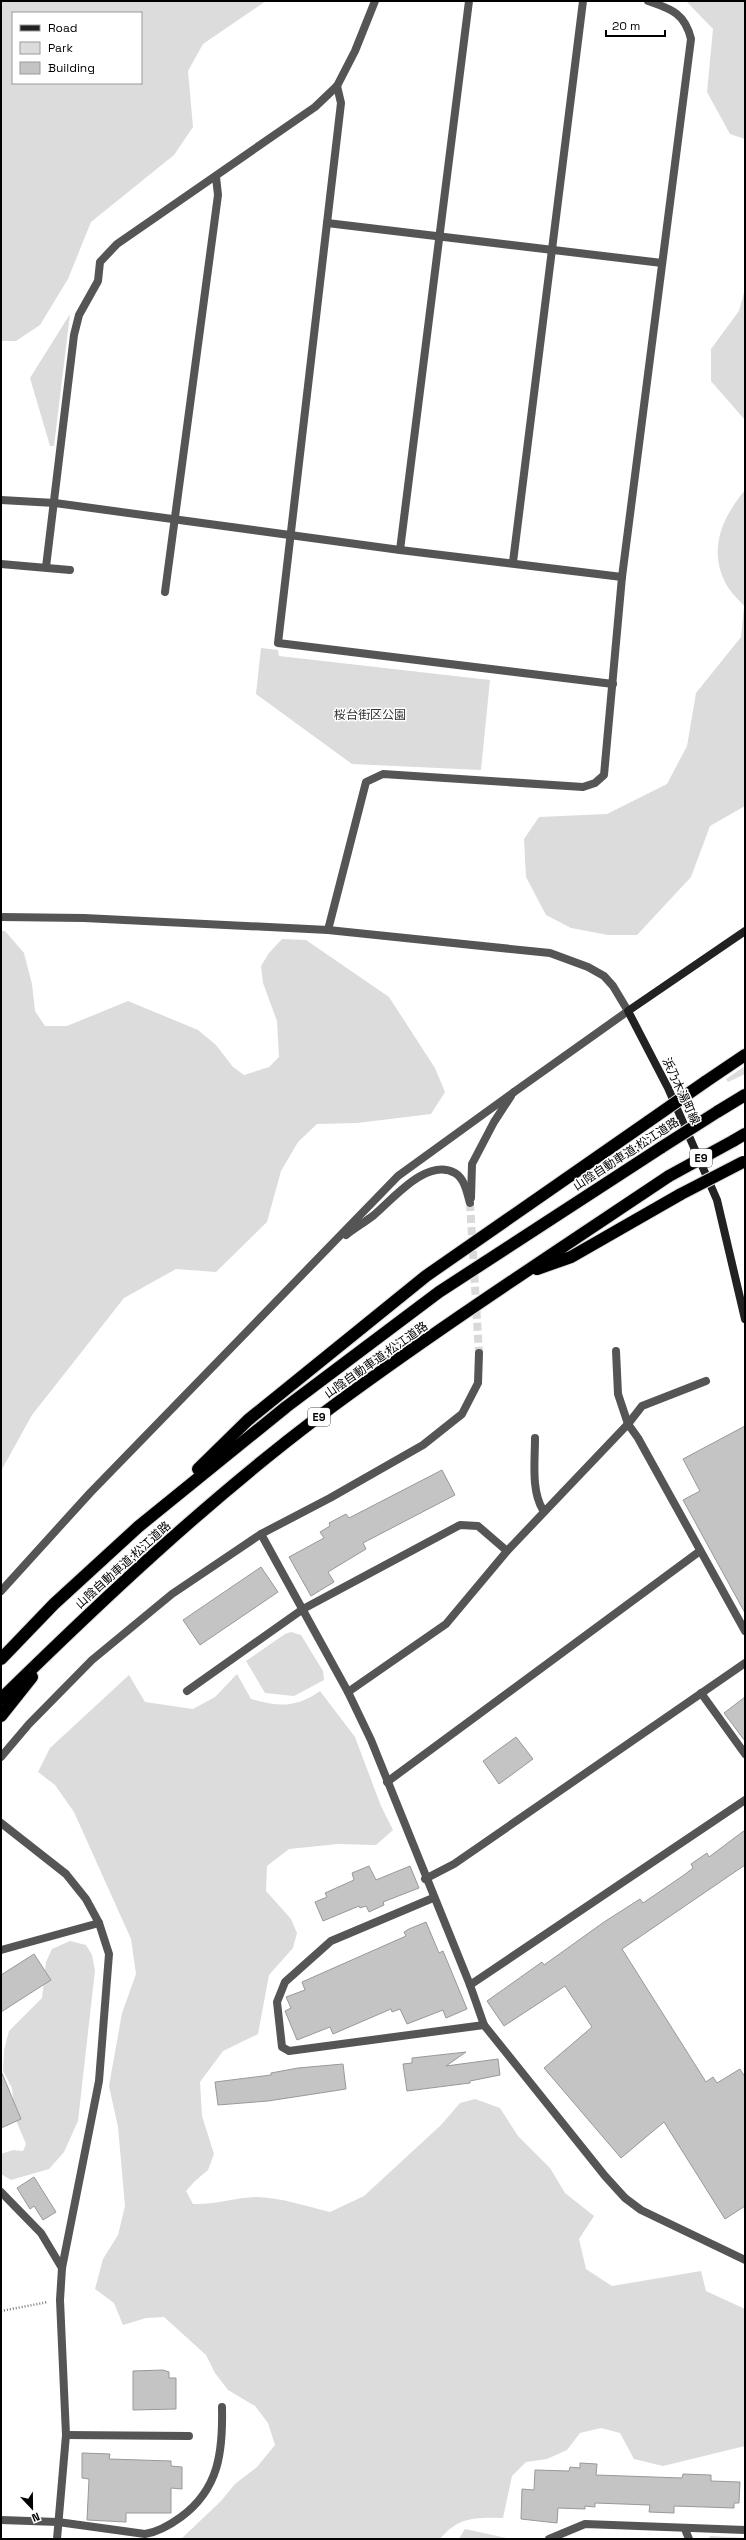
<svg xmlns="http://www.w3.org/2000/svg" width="746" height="2540" font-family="'Space Grotesk','Noto Sans JP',sans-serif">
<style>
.green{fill:#dcdcdc;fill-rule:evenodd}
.building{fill:#c4c4c4;stroke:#999}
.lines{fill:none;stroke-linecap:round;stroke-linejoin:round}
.minor-tunnel{stroke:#d9d9d9;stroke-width:8;stroke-dasharray:8 4;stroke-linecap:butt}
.motorway-casing{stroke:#dbdbdb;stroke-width:14}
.path{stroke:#777;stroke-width:2.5;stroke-dasharray:1 2;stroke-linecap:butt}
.service{stroke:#555;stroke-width:8}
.minor{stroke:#555;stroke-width:8}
.tertiary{stroke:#555;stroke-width:8}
.secondary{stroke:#222;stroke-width:8}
.motorway{stroke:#000;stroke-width:12}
.motorway-bridge-casing{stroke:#dbdbdb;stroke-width:14;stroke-linecap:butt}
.motorway-bridge{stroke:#000;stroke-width:12}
.labels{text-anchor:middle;stroke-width:3;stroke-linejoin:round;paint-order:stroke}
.shield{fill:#fff;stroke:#4c4c4c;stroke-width:1}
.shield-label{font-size:11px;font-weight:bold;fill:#000}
.park-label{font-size:12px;fill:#333;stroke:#fff}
.street-label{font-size:12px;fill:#000;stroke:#fff}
</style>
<rect width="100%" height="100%" fill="#fff"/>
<g class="green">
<path d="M1,1H266L203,44L188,71L193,127L174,155L91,222L68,279L40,325L16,341H1ZM13,13H141V83H13Z"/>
<polygon points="686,1 745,1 745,139 730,134 707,92 713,29"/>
<polygon points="745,289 745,420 711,381 711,349 739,311"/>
<polygon points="70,314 54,446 50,446 30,378"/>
<path d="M745,490V806L710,826L691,877L637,935H608L571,928L546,915L526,877L524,839L539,817L607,814L667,784L687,746L696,693L741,637L744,606C738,599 729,591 725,582C708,547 723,517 745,490Z"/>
<polygon points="261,648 278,650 279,656 490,680 481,770 352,764 256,694"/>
<polygon points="1,931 5,931 24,953 32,984 35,1011 45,1026 67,1026 128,1001 198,1030 216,1045 233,1067 244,1075 269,1067 279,1057 277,1021 263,983 261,966 269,953 282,939 306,940 389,997 435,1068 445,1092 431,1114 357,1123 317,1124 298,1142 281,1171 267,1222 216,1272 176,1269 124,1298 32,1415 1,1471"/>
<polygon points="745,1066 745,1074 728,1082 726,1079"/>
<polygon points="291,1632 301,1635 323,1671 324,1680 294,1696 265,1693 246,1661 285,1634"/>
<path d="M237,1674L251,1699C279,1707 296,1708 320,1691L355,1737L381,1806L393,1830L376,1845L338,1844L289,1849L267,1866L266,1891L291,1919L297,1933L293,1948L269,1975L258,2034L223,2051L200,2082L202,2116L214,2154L208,2170L195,2181L186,2191L193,2204C215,2205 236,2197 258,2197C282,2198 306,2206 330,2212L364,2196L441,2125L460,2103L475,2099L500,2108L518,2136L550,2168L565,2193L594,2216L579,2239L586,2269L612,2286L701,2271L706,2291L745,2309V2446L663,2466L634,2459L620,2433L601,2428L580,2433L567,2450L547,2459L526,2462L512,2476L503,2518C476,2517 458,2517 440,2539H181L221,2501L235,2484L257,2467L275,2445L268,2423L255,2406L228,2390L215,2373L206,2355L164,2317L146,2318L123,2325L114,2303L95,2289L103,2259L118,2235L125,2206L118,2127L109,2086L122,2013L136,1974L131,1939L74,1812L55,1785L38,1772L50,1748L129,1675L145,1702L193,1709L215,1697Z"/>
<polygon points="70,1941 86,1945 92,1955 95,1970 78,2121 64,2152 49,2169 11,2180 1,2174 1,2154 13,2150 23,2151 26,2144 15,2118 12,2088 3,2071 4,2050 9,2031 42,1998 46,1962 52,1949"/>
<polygon points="465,2529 511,2539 459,2539"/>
<polygon points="710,2536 745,2538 745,2539 709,2539"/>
</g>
<g class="building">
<polygon points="745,1426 745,1613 683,1500 700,1491 683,1459"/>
<polygon points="442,1470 455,1495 363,1543 366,1549 328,1572 334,1582 311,1596 289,1557 324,1538 320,1532 330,1526 329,1523 346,1514 349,1518"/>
<polygon points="261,1567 278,1592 200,1645 183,1620"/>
<polygon points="745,1697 745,1741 724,1713"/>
<polygon points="516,1737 533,1759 499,1784 483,1761"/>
<polygon points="745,1830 745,1865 622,1949 706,2082 713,2077 717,2083 740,2069 745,2077 745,2206 725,2219 664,2122 621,2158 544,2068 592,2027 565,1986 504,2026 487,2001 542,1962 544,1965 604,1922 640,1899 643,1903 684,1875 693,1868 691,1864 707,1853 709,1857"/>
<polygon points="369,1866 376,1880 410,1866 419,1888 383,1902 384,1905 369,1912 366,1906 360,1908 359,1906 323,1921 315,1902 327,1897 325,1893 354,1880 352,1873"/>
<polygon points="426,1922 439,1953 443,1951 467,2009 446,2018 443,2010 407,2024 400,2009 392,2012 391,2009 333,2034 330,2027 297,2040 285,2011 291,2008 286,1997 305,1990 302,1982 406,1936 404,1932 409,1929"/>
<polygon points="34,1954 51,1980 1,2012 1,1975"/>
<polygon points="466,2052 446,2066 498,2059 500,2075 470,2081 470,2083 407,2091 403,2064 412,2063 412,2058"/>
<polygon points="343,2064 346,2089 268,2101 218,2105 215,2082 271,2075 271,2073 298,2068"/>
<polygon points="1,2071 21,2119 1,2128"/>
<polygon points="34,2177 56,2212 43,2220 34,2206 30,2209 17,2188"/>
<polygon points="163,2370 169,2372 169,2378 176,2378 176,2409 133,2410 133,2371"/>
<polygon points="82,2453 110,2454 109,2459 171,2461 171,2466 182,2467 182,2489 171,2488 171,2513 126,2513 126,2522 87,2520 89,2479 82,2478"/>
<polygon points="580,2463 597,2464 596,2475 682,2478 683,2474 711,2475 711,2481 740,2482 739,2503 734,2503 734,2508 674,2506 674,2513 649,2512 650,2505 595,2503 595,2507 585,2506 585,2509 558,2508 557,2523 521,2519 522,2489 534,2490 535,2470 569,2471 570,2467 580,2468"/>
</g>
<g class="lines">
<polyline class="minor-tunnel" points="470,1203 479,1353"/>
<defs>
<g id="motorway">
<polyline points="705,1082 745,1055"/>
<polyline points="717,1112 745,1095"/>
<polyline points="733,1141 745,1134"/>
<polyline points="537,1269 571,1257 681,1194"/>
<polyline points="198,1469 248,1420 426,1276 649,1121"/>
<polyline points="1,1659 54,1604 138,1527 286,1407 439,1292 662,1147"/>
<path d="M1,1699C102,1600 205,1503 317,1418C431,1333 551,1255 669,1176"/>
<polyline points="1,1716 32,1677"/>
</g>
</defs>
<use href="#motorway" class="motorway-casing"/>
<polyline class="path" points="1,2311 48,2302"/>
<path class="service" d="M58,2522L145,2534C158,2532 170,2525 181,2517C219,2489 223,2452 222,2407"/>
<g class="minor">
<polyline points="337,86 341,103 278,643 613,684"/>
<polyline points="327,223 662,263"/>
<polyline points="1,500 55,503 400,550 622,577"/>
<polyline points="400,550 469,1"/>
<polyline points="513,562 583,1"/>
<polyline points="1,564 70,570"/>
<polyline points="46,567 74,335 79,315 98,281 100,262 117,244 315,107 337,86 355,51 375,1"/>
<polyline points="165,592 218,195 216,177"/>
<path d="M1,917L84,918L328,930L366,782L383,774L583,787L595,783L604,775L622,577L691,39C685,13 671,9 648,1"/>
<polyline points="471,1198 472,1164 494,1122 511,1096"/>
<path d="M346,1235C355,1228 365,1222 374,1215C393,1199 427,1157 455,1173C465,1179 467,1193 470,1203"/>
<polyline points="616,1351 618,1394 628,1424"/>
<polyline points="628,1424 642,1406 706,1381"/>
<path d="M535,1438C535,1461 531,1491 543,1510"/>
<polyline points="261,1534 348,1692 371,1740 470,1985 484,2025 605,2176 625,2198 641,2210 745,2260"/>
<polyline points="507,1551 628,1424 638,1438 745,1631"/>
<polyline points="1,1591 90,1493 398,1176 514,1092"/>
<polyline points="187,1691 303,1609 460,1525 478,1526 507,1551 446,1624 348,1692"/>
<polyline points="701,1693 745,1754"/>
<polyline points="1,1757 29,1724 92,1660 172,1594 261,1534 330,1498 423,1445 462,1414 478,1383 479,1353"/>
<polyline points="387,1782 700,1551"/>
<polyline points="1,1823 66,1874 86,1899 99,1923 109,1954 99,2081 62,2268 60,2300 66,2435 57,2539"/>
<polyline points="425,1879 454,1864 745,1663"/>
<polyline points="433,1898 331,1941 285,1982 277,2002 282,2047 289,2051 484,2025"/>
<polyline points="1,1950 99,1923"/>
<polyline points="470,1985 745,1800"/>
<polyline points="1,2192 41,2233 62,2268"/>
<polyline points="66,2435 189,2436"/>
<polyline points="1,2520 58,2522"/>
<polyline points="685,2529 689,2539"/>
<polyline points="549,2539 585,2524 745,2530"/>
</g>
<polyline class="tertiary" points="328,930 550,953 588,967 604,976 613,986 628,1011 514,1092"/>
<polyline class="secondary" points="745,931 628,1011 668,1088 717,1200 745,1319"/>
<use href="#motorway" class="motorway"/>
<defs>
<g id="motorway-bridge">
<polyline points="649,1121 705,1082"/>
<polyline points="662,1147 717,1112"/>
<polyline points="669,1176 733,1141"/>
<polyline points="681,1194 743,1162"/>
</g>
</defs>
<use href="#motorway-bridge" class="motorway-bridge-casing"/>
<use href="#motorway-bridge" class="motorway-bridge"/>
</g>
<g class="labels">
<g class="shield">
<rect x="690" y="1149" width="22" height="18" rx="3"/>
<rect x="308" y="1408" width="22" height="18" rx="3"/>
</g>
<g class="shield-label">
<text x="701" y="1162">E9</text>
<text x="319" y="1421">E9</text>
</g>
<g class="park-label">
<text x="370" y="719">桜台街区公園</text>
</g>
<g class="street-label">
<text transform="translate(681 1091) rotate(65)" y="4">浜乃木湯町線</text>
<text transform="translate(626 1154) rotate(-33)" y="4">山陰自動車道;松江道路</text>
<text transform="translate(376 1360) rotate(-35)" y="4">山陰自動車道;松江道路</text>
<text transform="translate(123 1565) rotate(-42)" y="4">山陰自動車道;松江道路</text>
</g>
</g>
<rect width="746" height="2540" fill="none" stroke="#000000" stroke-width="4"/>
<rect x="12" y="12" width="130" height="72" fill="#ffffff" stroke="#999999"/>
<rect x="20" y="25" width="20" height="6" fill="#222222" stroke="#999999"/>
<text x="48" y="32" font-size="12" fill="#000000">Road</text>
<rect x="20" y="42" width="20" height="12" fill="#dcdcdc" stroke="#999999"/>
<text x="48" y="52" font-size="12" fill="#000000">Park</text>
<rect x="20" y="62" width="20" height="12" fill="#c4c4c4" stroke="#999999"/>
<text x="48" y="72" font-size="12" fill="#000000">Building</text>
<g transform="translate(32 2508) rotate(158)" stroke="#ffffff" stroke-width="3" paint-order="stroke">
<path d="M0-3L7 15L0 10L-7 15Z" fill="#000000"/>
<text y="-6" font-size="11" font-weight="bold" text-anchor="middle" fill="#000000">N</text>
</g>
<path d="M606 30v6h59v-6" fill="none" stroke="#000000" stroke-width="2"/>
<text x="612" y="30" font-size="12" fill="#000000" stroke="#ffffff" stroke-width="3" paint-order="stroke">20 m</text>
</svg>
